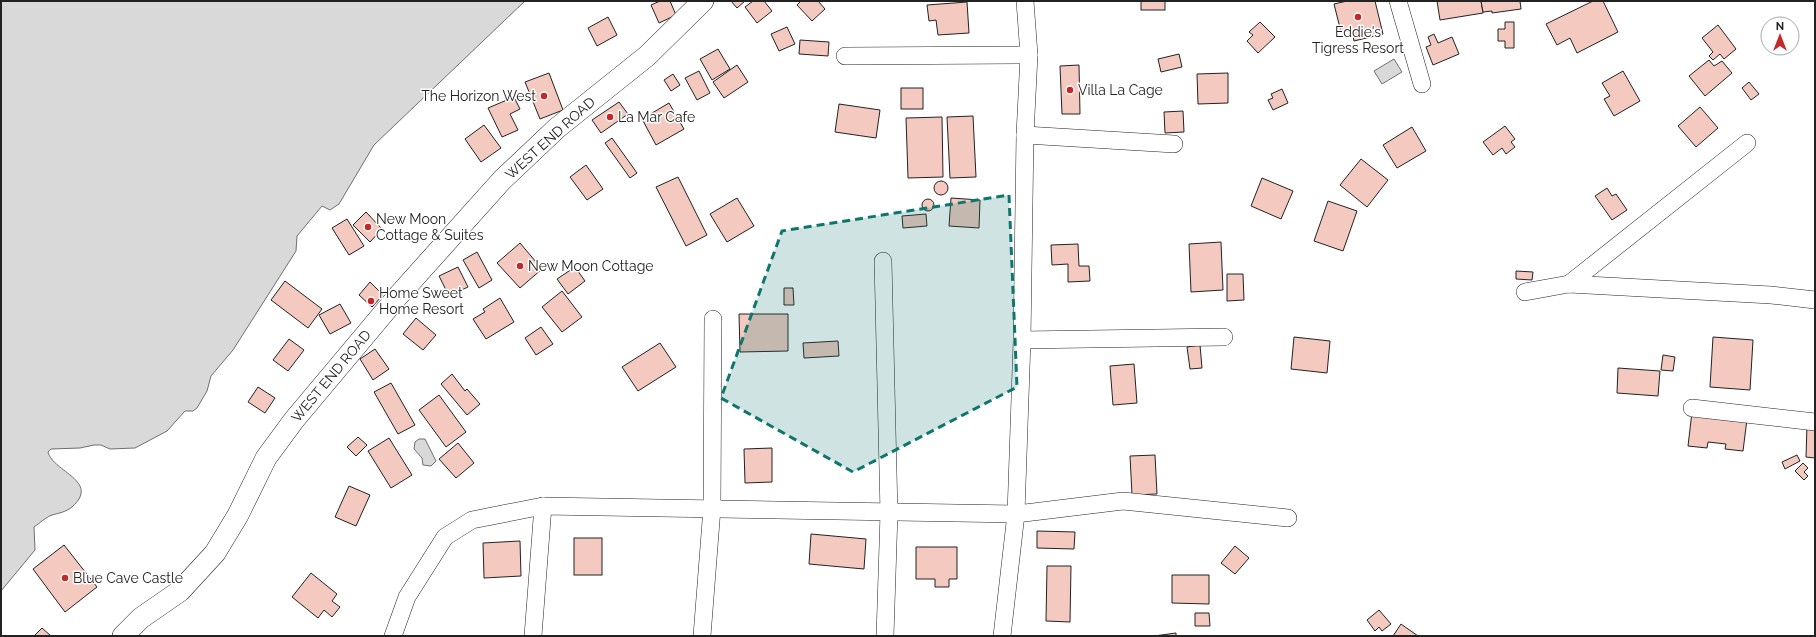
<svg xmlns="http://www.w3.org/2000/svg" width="1816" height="637" font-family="Raleway,sans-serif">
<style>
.water{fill:#d9d9d9;stroke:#6f6f6f}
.building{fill:#f3c9c0;stroke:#222}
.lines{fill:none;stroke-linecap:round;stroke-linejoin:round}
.minor-casing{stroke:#222;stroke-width:18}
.major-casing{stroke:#222;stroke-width:22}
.minor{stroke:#fff;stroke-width:17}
.major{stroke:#fff;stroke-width:21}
.marked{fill:#0f766e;fill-opacity:0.2;stroke:#0f766e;stroke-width:3;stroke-dasharray:8 5;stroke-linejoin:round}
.poi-dot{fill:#c62828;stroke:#fff;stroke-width:1.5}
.labels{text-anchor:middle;stroke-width:3;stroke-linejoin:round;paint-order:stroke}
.poi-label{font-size:14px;fill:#222;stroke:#fff;text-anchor:start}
.street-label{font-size:14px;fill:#222;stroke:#fff}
</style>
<rect width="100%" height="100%" fill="#fff"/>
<g class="water">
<path d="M1,1H525L374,145L339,204L330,210L322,206L297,236L296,251L233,350L211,376L207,391L197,408L193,411H185L167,431L135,448L110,449L101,445H94L80,448L51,449L48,452C53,472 101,481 72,507C66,512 59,513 52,515C46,517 40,523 34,527L35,550L1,591Z"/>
<polygon points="1394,59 1402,72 1382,84 1374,71"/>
<polygon points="419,439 425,439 436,461 431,466 423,465 422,458 414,449 415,442"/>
</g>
<g class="building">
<polygon points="660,1 670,1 676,15 659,23 651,5"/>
<polygon points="731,1 745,1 737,8"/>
<polygon points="753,1 764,1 772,11 757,23 745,7"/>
<polygon points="801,1 818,1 825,9 812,21 797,5"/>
<rect x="1141" y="1" width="24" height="9"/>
<polygon points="1347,1 1375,1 1383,34 1354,41 1352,30 1341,32 1334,4"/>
<polygon points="1437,1 1481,1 1483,13 1440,20"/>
<polygon points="1481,1 1520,1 1521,9 1492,13 1492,11 1483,12"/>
<polygon points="1593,1 1603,1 1618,32 1577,53 1570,38 1557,45 1546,24"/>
<polygon points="967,2 969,33 938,35 936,20 929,21 927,5"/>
<polygon points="608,17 617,35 597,46 588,28"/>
<polygon points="1260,22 1275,37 1258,53 1247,41 1253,35 1249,32"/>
<polygon points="1505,22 1514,22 1514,48 1505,48 1505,41 1498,41 1498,29 1505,29"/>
<polygon points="1718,25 1736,49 1724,59 1720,54 1713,60 1709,56 1713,52 1702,38"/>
<polygon points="787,27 795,44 779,51 771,34"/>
<polygon points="1434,34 1438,43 1452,37 1459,54 1433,65 1426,47 1431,45 1428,37"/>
<polygon points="800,40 829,42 828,56 799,54"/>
<polygon points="718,49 730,69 712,80 700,59"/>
<polygon points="1179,54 1182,67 1161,72 1158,59"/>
<polygon points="1709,60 1714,66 1722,61 1732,73 1705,96 1689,76"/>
<polygon points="737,65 748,82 724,98 713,82"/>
<polygon points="1079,65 1080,114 1062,114 1060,66"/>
<polygon points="699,71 710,93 697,100 685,78"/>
<polygon points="1623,71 1640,101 1614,116 1604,99 1610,96 1602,83"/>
<polygon points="549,73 563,110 540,119 525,82"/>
<polygon points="1228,73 1228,103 1198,104 1197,74"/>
<polygon points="673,74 680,85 671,91 664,80"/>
<polygon points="1749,82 1759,94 1751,100 1742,88"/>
<rect x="901" y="88" width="22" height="21"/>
<polygon points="1282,89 1288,103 1273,110 1268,100 1273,98 1271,94"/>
<polygon points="514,97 520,109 510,114 518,130 502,137 488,108"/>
<polygon points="619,102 628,114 601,133 592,120"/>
<polygon points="669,103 684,129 656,145 642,119"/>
<polygon points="839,104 880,110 876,138 835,132"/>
<polygon points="1700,107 1718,128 1696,147 1678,126"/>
<polygon points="1183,111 1184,132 1165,133 1164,112"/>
<polygon points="973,116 976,177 950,178 947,117"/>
<polygon points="942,117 943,177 908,178 906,118"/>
<polygon points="484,125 501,148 481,162 465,139"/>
<polygon points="1505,126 1515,139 1511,142 1515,147 1506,154 1502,148 1493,155 1483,142"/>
<polygon points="1412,127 1426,151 1397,168 1383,145"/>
<polygon points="612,138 637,173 630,178 605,143"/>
<polygon points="1361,159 1388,180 1367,207 1340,185"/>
<polygon points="586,165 603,189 587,200 570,177"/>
<polygon points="678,177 707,235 686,246 656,187"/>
<polygon points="1262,178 1293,191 1281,219 1251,206"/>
<circle cx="941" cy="188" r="7"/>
<polygon points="1607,188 1612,196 1616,194 1627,210 1612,220 1595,196"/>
<polygon points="737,198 754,226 727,242 710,214"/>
<polygon points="951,198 980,200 979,228 949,226"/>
<circle cx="928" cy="205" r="6"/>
<polygon points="1328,201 1357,211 1343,251 1314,241"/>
<polygon points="366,212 382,229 370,242 353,225"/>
<polygon points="926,214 927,226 903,228 902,216"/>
<polygon points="347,219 364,246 349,255 332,228"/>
<polygon points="1221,242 1223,290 1191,292 1189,244"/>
<polygon points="520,243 542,269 520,288 497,263"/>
<polygon points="1078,244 1079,266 1089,266 1090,281 1068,282 1068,264 1052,265 1051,245"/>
<polygon points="477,252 492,280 479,288 463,260"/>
<polygon points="458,267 468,287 449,296 439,276"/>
<polygon points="575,267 585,281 568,294 557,279"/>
<polygon points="1516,271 1533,272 1532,280 1516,279"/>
<polygon points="1227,274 1243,274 1244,300 1227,301"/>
<polygon points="285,281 322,309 308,328 271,300"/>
<polygon points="370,282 383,295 372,307 359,295"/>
<polygon points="784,288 793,288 794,305 784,305"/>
<polygon points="562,291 582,317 562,332 542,307"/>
<polygon points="500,298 514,322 486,339 473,319 485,312 483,309"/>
<polygon points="340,304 351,323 330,334 319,315"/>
<polygon points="739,314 788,314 788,351 740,352"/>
<polygon points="416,318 436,335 423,350 403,334"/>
<polygon points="541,327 553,344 536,355 525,338"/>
<polygon points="1294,337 1330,341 1327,373 1291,369"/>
<polygon points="1713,337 1753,340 1750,390 1710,387"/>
<polygon points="289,339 304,350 288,371 273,360"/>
<polygon points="838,341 839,356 804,358 803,343"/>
<polygon points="660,343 676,367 638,391 622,367"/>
<polygon points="1200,345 1202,368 1190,369 1187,347"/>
<polygon points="375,349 389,369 373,380 360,359"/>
<polygon points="1663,355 1675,357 1673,371 1661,370"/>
<polygon points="1134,364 1137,403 1113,405 1110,366"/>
<polygon points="1618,368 1660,371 1658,396 1617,393"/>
<polygon points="452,374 465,391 467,389 480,404 467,415 441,384"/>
<polygon points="391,383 415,425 398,434 374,392"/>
<polygon points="258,387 275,398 265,413 248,402"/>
<polygon points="439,395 466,432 446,447 419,410"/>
<polygon points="1692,412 1747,419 1743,451 1725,449 1726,444 1708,442 1707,448 1688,446"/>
<polygon points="1807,425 1815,426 1815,458 1806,457"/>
<polygon points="358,437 367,445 356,456 347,447"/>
<polygon points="389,438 412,475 391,488 368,451"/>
<polygon points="458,443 474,463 456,478 439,459"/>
<polygon points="772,448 772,482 745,483 744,449"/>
<polygon points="1155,455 1157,494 1132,495 1130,456"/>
<polygon points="1797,455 1800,461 1785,469 1782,462"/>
<polygon points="1803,463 1808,468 1804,472 1808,476 1804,480 1795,471"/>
<polygon points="349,486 370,495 356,526 335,517"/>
<polygon points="1037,531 1075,532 1074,549 1037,548"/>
<polygon points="811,534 866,539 864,569 809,564"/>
<rect x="574" y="538" width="28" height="37"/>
<polygon points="520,541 521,576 484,578 483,543"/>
<polygon points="64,545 97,587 65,612 33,569"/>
<polygon points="1235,546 1249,558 1235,574 1221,563"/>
<polygon points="916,547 957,547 957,579 949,579 949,587 935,587 935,579 916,579"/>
<polygon points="1047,566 1071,566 1070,622 1046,621"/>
<polygon points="311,573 337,594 332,601 340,607 332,617 324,610 318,618 292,597"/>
<polygon points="1172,575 1209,575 1209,604 1172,603"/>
<polygon points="1379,610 1391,624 1382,631 1379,627 1375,631 1367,620"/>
<polygon points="1195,613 1209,613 1210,626 1195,626"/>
<polygon points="1401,624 1418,636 1393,636"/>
<polygon points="42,628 51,636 34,636"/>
<polygon points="1176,633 1176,636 1154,636"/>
</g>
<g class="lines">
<defs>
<g id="minor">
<polyline points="1398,1 1422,84"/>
<polyline points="845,56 1029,55"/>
<polyline points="1025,135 1174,144"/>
<polyline points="883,261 889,513 885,636"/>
<polyline points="1569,284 1747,143"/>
<polyline points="1525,292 1569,284 1771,295 1815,300"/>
<polyline points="1022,340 1224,337"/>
<polyline points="1692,408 1815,422"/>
<polyline points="393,636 407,597 445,537 472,520 543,506 1016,514 1123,501 1288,518"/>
<polyline points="533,636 543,506"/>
<polyline points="702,636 712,508 713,319"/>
<polyline points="1002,636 1016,514 1022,340 1025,135 1029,55 1025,1"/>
</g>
<polyline id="major" points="123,636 141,618 180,591 215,553 238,515 266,458 294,420 398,296 502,180 557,128 647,56 703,1"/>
</defs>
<use href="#minor" class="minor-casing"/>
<use href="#major" class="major-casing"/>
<use href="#minor" class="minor"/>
<use href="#major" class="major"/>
</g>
<path class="marked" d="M1009,195L1017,387L853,472L721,398L782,231Z"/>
<g class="poi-dot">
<circle cx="1358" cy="17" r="4"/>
<circle cx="1070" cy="90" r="4"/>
<circle cx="544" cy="96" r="4"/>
<circle cx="610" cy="117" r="4"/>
<circle cx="368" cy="227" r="4"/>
<circle cx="520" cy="266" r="4"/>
<circle cx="371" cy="301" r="4"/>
<circle cx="65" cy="578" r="4"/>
</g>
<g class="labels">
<g class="poi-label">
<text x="1358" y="37" text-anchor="middle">Eddie's<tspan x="1358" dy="16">Tigress Resort</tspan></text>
<text x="1078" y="95">Villa La Cage</text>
<text x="536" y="101" text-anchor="end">The Horizon West</text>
<text x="618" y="122">La Mar Cafe</text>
<text x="376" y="224">New Moon<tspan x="376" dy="16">Cottage &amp; Suites</tspan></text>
<text x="528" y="271">New Moon Cottage</text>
<text x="379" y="298">Home Sweet<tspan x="379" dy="16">Home Resort</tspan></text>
<text x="73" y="583">Blue Cave Castle</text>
</g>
<g class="street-label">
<text transform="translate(550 138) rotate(-42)" y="5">WEST END ROAD</text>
<text transform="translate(331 376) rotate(-50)" y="5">WEST END ROAD</text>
</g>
</g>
<rect width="1816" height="637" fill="none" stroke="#222222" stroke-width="4"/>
<g transform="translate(1780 36)"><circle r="19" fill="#ffffff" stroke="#a7a7a7"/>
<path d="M0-3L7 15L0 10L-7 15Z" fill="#c62828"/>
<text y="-6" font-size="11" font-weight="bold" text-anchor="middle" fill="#222222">N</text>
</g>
</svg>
